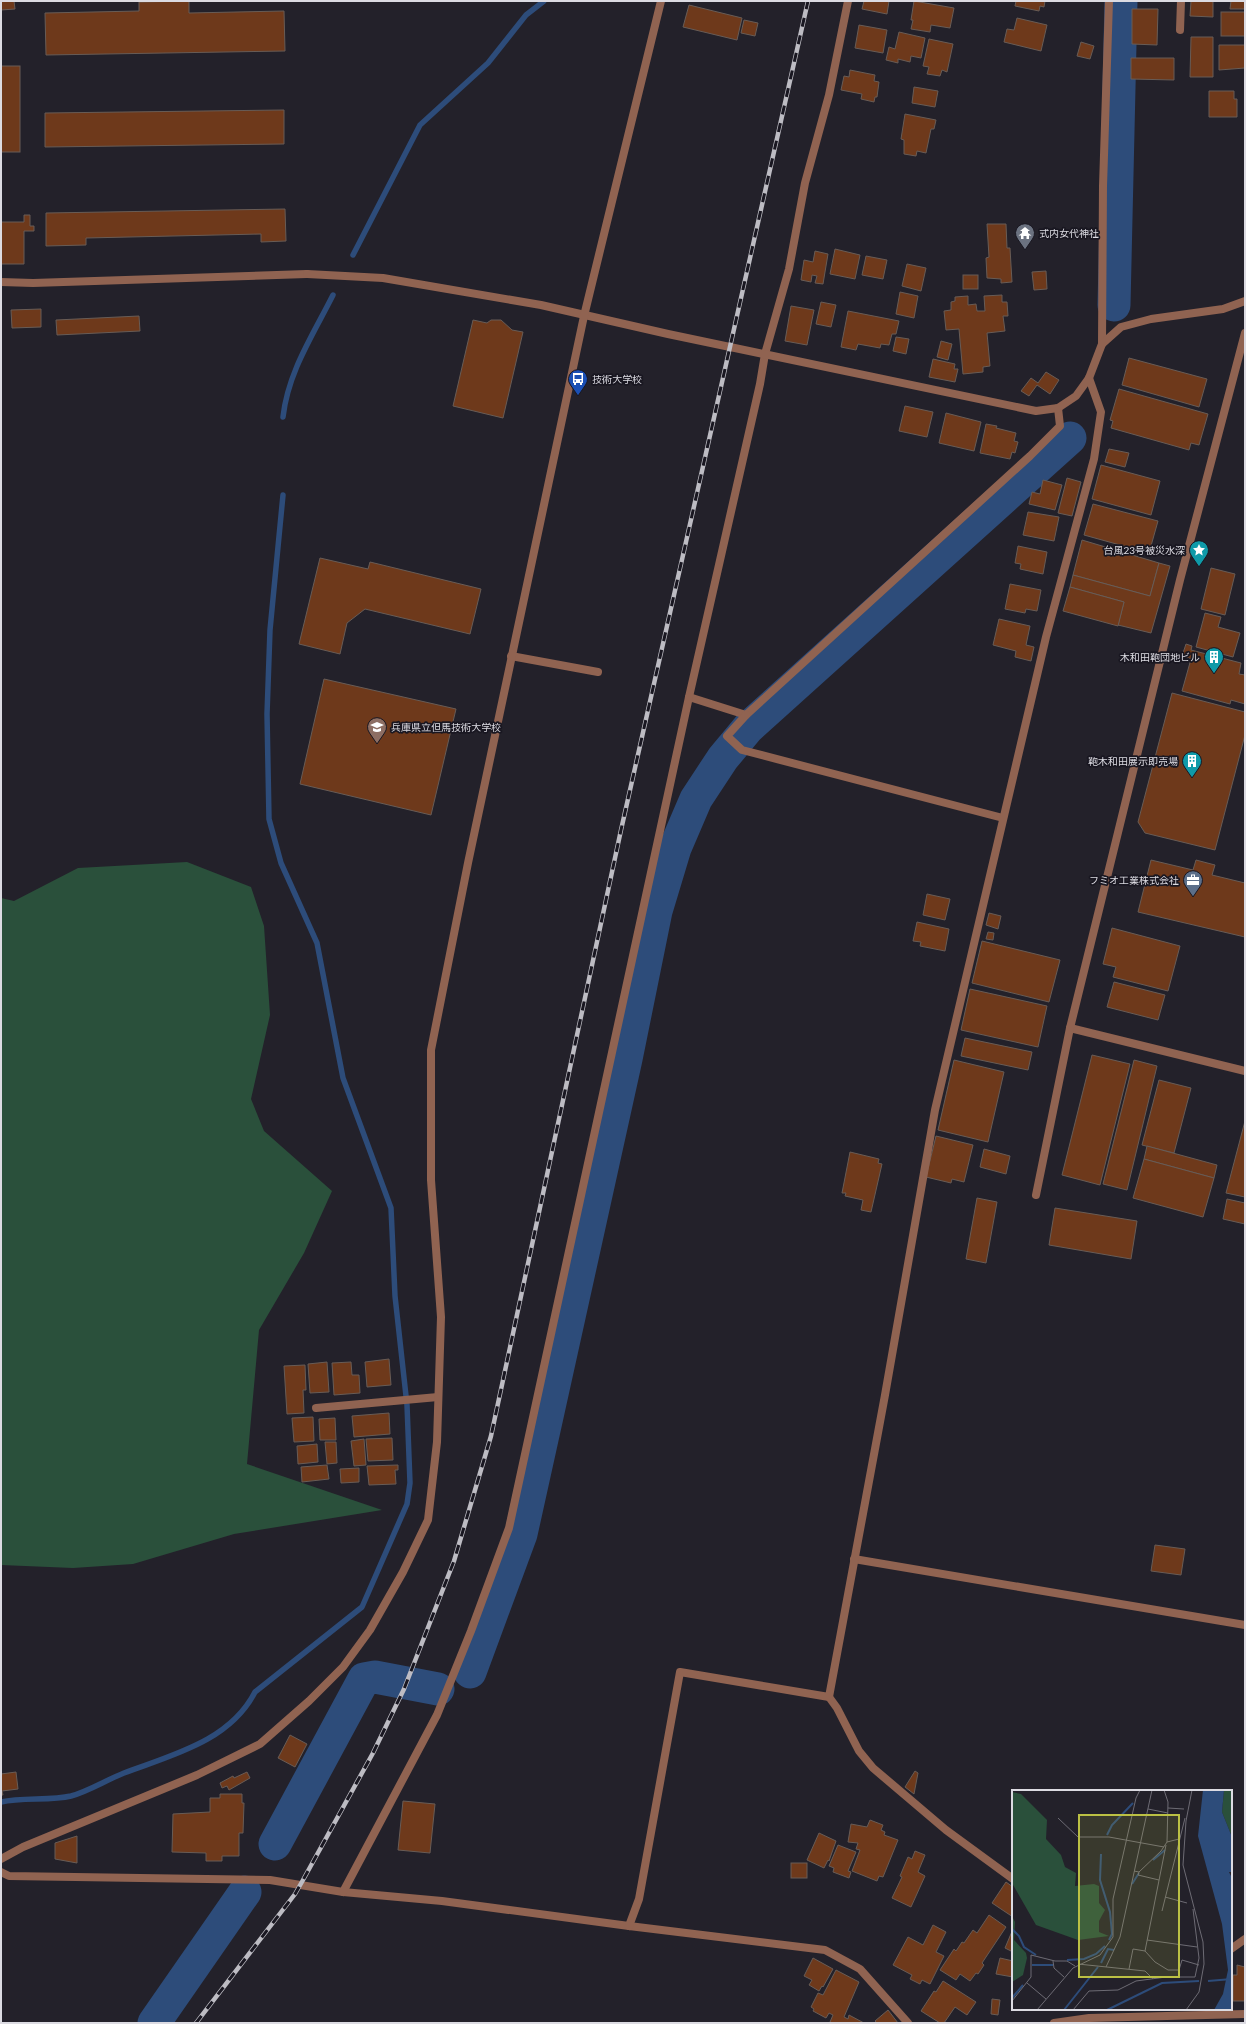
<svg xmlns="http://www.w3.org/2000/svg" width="1246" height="2024" font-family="Lato,'Noto Sans JP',sans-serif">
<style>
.green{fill:#2a503b}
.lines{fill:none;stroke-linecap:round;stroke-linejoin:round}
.stream{stroke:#2d4c7a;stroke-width:5.5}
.river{stroke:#2d4c7a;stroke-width:33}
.building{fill:#6e391b;stroke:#685c56}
.service{stroke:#906351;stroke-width:8}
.minor{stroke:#906351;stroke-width:8}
.tertiary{stroke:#906351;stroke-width:8}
.rail-casing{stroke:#bdbcc3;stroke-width:4.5}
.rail{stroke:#191721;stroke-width:3;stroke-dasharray:9;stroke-linecap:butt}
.labels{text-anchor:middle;stroke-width:3.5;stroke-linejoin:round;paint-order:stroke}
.poi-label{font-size:10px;fill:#dcdbe2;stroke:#191721;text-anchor:end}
.inset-river{fill:none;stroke:#2d4c7a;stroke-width:2}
.inset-road{fill:none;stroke:#6d6b74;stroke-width:1}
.view{fill:#bbc044;fill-opacity:0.15;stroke:#bbc044;stroke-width:2}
.inset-edge{fill:none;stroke:#dcdbe2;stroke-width:2}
</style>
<rect width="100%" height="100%" fill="#23212a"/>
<polygon class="green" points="187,862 251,887 264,926 270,1015 251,1099 264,1131 332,1191 304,1253 259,1330 247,1464 382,1510 234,1534 133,1564 73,1568 1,1565 1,898 14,901 78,868"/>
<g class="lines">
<g class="stream">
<polyline points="353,255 420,125 488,63 526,15 544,1"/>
<path d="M283,417C288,372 313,335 333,295"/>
<path d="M1,1802C23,1797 50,1801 71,1796C89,1791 106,1780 124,1773C172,1755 230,1741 255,1692L362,1607L407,1504L410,1483L407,1405L395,1296L391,1208L343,1078L317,943L281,863L269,819L267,714L270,630L283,495"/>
</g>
<g class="river">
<polyline points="1114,305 1121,1"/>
<polyline points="470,1672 521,1534 626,1059 656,911 675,848 696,799 723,758 748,728 1070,438"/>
<polyline points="275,1844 364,1679 375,1677 438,1689"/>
<polyline points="154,2023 245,1892"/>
</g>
</g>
<g class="building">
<polygon points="1,1 14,1 15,9 1,10"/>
<polygon points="189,1 189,13 284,11 285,51 46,55 45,13 139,11 139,2"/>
<polygon points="864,1 889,1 887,14 862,9"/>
<polygon points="914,1 954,8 950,28 931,25 930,32 911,29 913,20 911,20"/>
<polygon points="1016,1 1045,1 1044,7 1040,6 1039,11 1015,6"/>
<polygon points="1191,1 1213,1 1213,17 1190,16"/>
<polygon points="1231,1 1245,1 1245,9 1230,9"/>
<polygon points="689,5 742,18 737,40 683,27"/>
<polygon points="1132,9 1158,9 1157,45 1132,44"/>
<rect x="1221" y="12" width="24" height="24"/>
<polygon points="1017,18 1047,25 1041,51 1004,42 1007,29 1014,30"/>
<polygon points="744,20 758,23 755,36 741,33"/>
<polygon points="859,25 887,30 883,53 855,48"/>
<polygon points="899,32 925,38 921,58 911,56 910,62 898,59 898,63 886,60 889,47 895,49"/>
<polygon points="1191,37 1213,37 1213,77 1190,77"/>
<polygon points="929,39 953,44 947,72 942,70 940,76 927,74 929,67 923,66"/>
<polygon points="1081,42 1094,46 1090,59 1077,56"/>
<polygon points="1219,45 1245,45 1245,68 1219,70"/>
<polygon points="1131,58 1174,58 1174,80 1131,79"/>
<rect x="1" y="66" width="19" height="86"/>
<polygon points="850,70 875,75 874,81 879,82 877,97 875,97 874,102 861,99 862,94 841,90 844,76 849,77"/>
<polygon points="914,87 938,91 935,107 912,103"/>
<polygon points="1209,91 1234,91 1234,99 1237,99 1237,117 1209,117"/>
<polygon points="284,110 284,144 45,147 45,113"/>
<polygon points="905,114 936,120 934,129 931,129 926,153 917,151 916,156 904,154 904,140 901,139"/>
<polygon points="285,209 286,241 261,242 261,234 86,238 86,245 46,246 46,213"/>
<polygon points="24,215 30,215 30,226 34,226 34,231 24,231 24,264 1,264 1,222 24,222"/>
<polygon points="987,224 1006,224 1007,248 1010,248 1012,282 1001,283 1001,279 987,278 986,258 989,257"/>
<polygon points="835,249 860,255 855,279 830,274"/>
<polygon points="815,251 828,254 823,284 815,283 817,276 812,275 811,282 801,280 804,260 813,262"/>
<polygon points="866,256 887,260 883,279 862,275"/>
<polygon points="907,264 926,268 921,291 902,286"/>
<polygon points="1046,271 1047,289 1034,290 1032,272"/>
<rect x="963" y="275" width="15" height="14"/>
<polygon points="900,292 918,296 914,318 896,314"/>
<polygon points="1002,295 1002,302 1007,302 1008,316 1003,316 1005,331 987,333 990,366 983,367 983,372 963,374 959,329 946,330 944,311 951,310 951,302 955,301 955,297 968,296 968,305 976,304 977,311 985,311 984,296"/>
<polygon points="821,302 836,305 831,327 816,324"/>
<polygon points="791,306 814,310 807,345 785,341"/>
<polygon points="41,309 41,327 12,328 11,310"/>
<polygon points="848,311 899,321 896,334 892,334 889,345 881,344 880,348 858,344 856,350 841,347"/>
<polygon points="139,316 140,331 57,335 56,320"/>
<polygon points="473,320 487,323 491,320 501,320 512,330 523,332 503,418 453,406"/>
<polygon points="896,337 909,339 906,354 893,351"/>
<polygon points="941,341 952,344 948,360 937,357"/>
<polygon points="1129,358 1207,379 1199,407 1122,385"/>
<polygon points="933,359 955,364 954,369 958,369 955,382 929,377"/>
<polygon points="1046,372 1059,380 1050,394 1037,385 1029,396 1021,391 1031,378 1038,383"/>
<polygon points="1119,389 1208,414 1199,445 1191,443 1189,450 1111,428 1113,421 1110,420"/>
<polygon points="905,406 933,412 927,437 899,431"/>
<polygon points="946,413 981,422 974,451 939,443"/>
<polygon points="986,424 997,426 996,428 1016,433 1014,441 1018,442 1015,453 1012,452 1010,459 980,453"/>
<polygon points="1109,449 1129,453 1125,467 1105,462"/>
<polygon points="1101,465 1160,481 1151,515 1092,499"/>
<polygon points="1067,478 1081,482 1072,516 1058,513"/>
<polygon points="1043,480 1062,485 1055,510 1029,504 1032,492 1040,494"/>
<polygon points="1093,504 1158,521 1149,553 1084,535"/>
<polygon points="1028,512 1059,517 1054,541 1023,535"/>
<polygon points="1082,540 1159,563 1150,596 1073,575"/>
<polygon points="1018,546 1047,552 1043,574 1020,569 1021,564 1015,563"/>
<polygon points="320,558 368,569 370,562 481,589 470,634 365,609 347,623 340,654 299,644"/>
<polygon points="1159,563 1170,566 1151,633 1118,625 1124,602 1070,587 1073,575 1150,596"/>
<polygon points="1211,568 1235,574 1225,615 1201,609"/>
<polygon points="1010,584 1041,590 1037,611 1026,609 1025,613 1005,609"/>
<polygon points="1070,587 1124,602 1118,626 1063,611"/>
<polygon points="1205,613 1221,617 1218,627 1240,633 1233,657 1196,647"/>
<polygon points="999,619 1030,626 1026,645 1034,647 1031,661 1015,657 1016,651 993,645"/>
<polygon points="1186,644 1192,646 1191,650 1241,663 1239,674 1245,675 1245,704 1231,700 1230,704 1182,691 1191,659 1182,656"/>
<polygon points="324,679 456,709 431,815 300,784"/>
<polygon points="1172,693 1245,712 1245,735 1215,850 1145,833 1138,822"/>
<polygon points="1151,860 1193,870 1196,860 1215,865 1212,875 1245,883 1245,937 1138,912"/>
<polygon points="927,894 950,899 945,920 923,915"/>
<polygon points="989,913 1001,916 998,929 986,925"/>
<polygon points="917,922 949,929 945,951 920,946 921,942 913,941"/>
<polygon points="1112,928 1180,946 1168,991 1113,977 1116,967 1103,964"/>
<polygon points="988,932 994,933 993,940 986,939"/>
<polygon points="982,941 1060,960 1049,1002 972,983"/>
<polygon points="1114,982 1165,995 1158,1020 1107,1007"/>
<polygon points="970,989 1047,1006 1038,1047 961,1030"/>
<polygon points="965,1038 1032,1052 1028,1070 961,1056"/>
<polygon points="1092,1055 1130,1064 1100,1185 1062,1175"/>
<polygon points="954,1060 1004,1072 988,1142 938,1130"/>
<polygon points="1134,1060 1157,1066 1127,1190 1103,1184"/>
<polygon points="1159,1080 1191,1088 1174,1153 1142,1145"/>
<polygon points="1245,1121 1245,1197 1226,1193"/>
<polygon points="936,1136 973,1145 964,1182 952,1179 951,1183 926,1177"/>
<polygon points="1147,1146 1217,1165 1214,1178 1144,1159"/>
<polygon points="984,1149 1010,1156 1006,1174 980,1167"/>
<polygon points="850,1152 879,1159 878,1163 882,1164 871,1212 861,1210 863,1200 845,1196 846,1193 842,1193"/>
<polygon points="1144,1159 1214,1178 1203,1217 1133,1198"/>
<polygon points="977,1198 997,1202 986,1263 966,1259"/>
<polygon points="1227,1199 1245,1203 1245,1224 1223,1219"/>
<polygon points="1055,1208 1137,1221 1131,1259 1049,1245"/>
<polygon points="389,1359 391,1385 367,1387 365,1362"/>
<polygon points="327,1362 329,1392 310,1393 308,1364"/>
<polygon points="351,1362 352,1375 359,1375 360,1393 334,1395 332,1363"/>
<polygon points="305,1365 306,1390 303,1390 304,1413 287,1414 284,1366"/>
<polygon points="389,1413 390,1434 354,1437 352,1416"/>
<polygon points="313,1417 314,1441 294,1442 292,1418"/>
<polygon points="335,1418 336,1440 320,1440 319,1419"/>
<polygon points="392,1438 393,1460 368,1461 366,1439"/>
<polygon points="364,1439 366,1465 354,1466 351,1441"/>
<polygon points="325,1442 336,1442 337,1463 327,1464"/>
<polygon points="317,1444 318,1462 298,1464 297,1446"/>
<polygon points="327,1465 329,1479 302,1482 301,1467"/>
<polygon points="398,1465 398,1470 395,1470 396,1484 369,1485 367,1466"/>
<polygon points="359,1468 359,1482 341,1483 340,1469"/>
<polygon points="1155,1545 1185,1549 1181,1575 1151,1571"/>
<polygon points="290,1735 307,1744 295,1767 278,1758"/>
<polygon points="915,1771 918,1773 914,1794 905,1787"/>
<polygon points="16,1772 18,1789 2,1791 3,1795 1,1795 1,1774"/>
<polygon points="247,1772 250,1778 229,1790 227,1786 222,1788 220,1783 233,1776 234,1778"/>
<polygon points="220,1794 242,1794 242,1803 244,1803 243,1833 239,1833 239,1856 222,1856 222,1861 206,1861 206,1853 172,1852 173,1814 210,1812 210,1798 220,1798"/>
<polygon points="403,1801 435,1804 430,1853 398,1850"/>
<polygon points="870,1820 883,1825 881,1830 885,1832 884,1835 898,1840 883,1877 879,1876 877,1881 852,1871 860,1850 856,1849 858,1843 848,1842 851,1824 867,1827"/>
<polygon points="819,1833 836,1841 829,1861 828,1860 824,1868 807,1860"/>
<polygon points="77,1836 77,1863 55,1859 55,1843"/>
<polygon points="838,1845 856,1852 848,1871 851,1872 849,1878 833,1872 834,1868 829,1866"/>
<polygon points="915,1851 925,1855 918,1872 925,1876 911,1907 892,1898 902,1877 900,1876 908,1857 912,1859"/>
<rect x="791" y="1863" width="16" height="15"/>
<polygon points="1006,1882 1013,1887 1013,1917 992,1903"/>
<polygon points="989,1915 1006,1927 982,1963 984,1965 978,1974 976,1973 970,1981 960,1974 956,1980 940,1970 954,1949 956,1951 962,1942 964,1943 973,1930 977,1933"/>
<polygon points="933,1925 946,1932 936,1952 944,1956 930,1984 922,1980 920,1984 910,1979 912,1975 893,1965 908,1937 923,1945"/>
<polygon points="1013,1929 1013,1952 1005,1948"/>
<polygon points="813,1958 833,1969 823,1987 822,1986 819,1991 809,1985 812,1980 804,1976"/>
<polygon points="1000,1958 1013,1961 1013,1977 996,1974"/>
<polygon points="1237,1965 1245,1967 1245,2001 1233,2001 1233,1975 1237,1975"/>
<polygon points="836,1970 859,1982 844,2017 848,2019 849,2015 864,2023 833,2023 830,2022 833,2015 829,2013 826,2018 813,2011 814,2009 811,2007 818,1993 823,1995"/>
<polygon points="943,1981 976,2002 967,2015 955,2007 944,2023 940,2023 921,2011 934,1991 936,1992"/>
<polygon points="992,1999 1000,2000 998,2015 991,2014"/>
<polygon points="888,2010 898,2023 877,2023 875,2021"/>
</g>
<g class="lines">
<polyline class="service" points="511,656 598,672"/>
<g class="minor">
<polyline points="1180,30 1181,1"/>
<polyline points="1,282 33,283 307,274"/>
<polyline points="1102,344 1103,186 1109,1"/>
<polyline points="689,697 746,715 1030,456 1060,426 1058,408"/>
<polyline points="746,715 727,736 742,750 1003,818"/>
<polyline points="1070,1028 1245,1071"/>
<polyline points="1036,1195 1070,1028 1180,580 1245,333"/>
<polyline points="316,1408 438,1397"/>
<polyline points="854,1559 1245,1625"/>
<polyline points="829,1697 837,1708 859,1751 873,1768 946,1830 1013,1879"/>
<polyline points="1,1872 9,1876 270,1880 343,1892 442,1901 629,1926 825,1950 860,1969 908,2023"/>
<polyline points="343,1892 437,1715 471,1631 509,1528 689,697 760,384 765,354 789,269 805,183 829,95 848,1"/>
<polyline points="629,1926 639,1899 680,1672 829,1697 885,1395 935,1110 1046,637 1094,459 1101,412 1089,378"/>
<polyline points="1231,1949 1245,1939"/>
<polyline points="1054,2023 1089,2018 1245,2014"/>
</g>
<g class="tertiary">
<polyline points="307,274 383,278 541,305 668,334 1036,411 1058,408 1076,396 1089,378 1102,344 1121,327 1151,319 1223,309 1245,301"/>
<polyline points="1,1859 23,1847 197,1775 260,1744 309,1701 343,1667 370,1630 403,1572 428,1520 437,1442 441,1317 431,1180 431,1050 468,863 584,316 661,1"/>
</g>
<defs>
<polyline id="rail" points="196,2023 295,1894 303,1880 373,1753 404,1689 454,1561 491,1436 621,830 808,1"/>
</defs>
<use href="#rail" class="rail-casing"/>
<use href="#rail" class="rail"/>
</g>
<defs>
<symbol id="temple-pin" viewBox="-11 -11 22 30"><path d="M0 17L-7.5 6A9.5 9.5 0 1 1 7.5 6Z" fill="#6b7280" stroke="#191721"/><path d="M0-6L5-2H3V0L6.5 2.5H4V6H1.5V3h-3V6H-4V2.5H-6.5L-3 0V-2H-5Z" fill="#fff"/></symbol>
<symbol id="bus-pin" viewBox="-11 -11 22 30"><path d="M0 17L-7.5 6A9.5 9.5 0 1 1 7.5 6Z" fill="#1a4fb4" stroke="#191721"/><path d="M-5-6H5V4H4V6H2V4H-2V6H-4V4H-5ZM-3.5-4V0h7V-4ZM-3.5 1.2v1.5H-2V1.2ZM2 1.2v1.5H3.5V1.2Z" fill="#fff"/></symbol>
<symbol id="sight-pin" viewBox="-11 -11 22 30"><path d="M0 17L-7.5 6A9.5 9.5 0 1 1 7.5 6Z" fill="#0f9aa8" stroke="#191721"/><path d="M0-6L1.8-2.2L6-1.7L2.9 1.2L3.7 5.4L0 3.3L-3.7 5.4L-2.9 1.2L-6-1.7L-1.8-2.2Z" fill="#fff"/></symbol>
<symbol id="building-pin" viewBox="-11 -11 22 30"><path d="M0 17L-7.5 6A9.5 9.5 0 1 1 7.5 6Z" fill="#0f9aa8" stroke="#191721"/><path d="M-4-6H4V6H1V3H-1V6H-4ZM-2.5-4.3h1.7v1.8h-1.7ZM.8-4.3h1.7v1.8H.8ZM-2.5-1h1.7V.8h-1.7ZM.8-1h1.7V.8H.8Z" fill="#fff"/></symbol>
<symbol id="university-pin" viewBox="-11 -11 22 30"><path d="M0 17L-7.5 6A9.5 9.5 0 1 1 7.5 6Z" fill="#8d6e63" stroke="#191721"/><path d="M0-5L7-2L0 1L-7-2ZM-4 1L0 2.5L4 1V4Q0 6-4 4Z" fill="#fff"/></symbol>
<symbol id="office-pin" viewBox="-11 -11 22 30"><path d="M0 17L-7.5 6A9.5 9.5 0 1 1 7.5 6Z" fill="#5c6f8a" stroke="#191721"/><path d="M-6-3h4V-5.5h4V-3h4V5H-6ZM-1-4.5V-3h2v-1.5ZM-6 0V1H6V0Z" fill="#fff"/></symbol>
</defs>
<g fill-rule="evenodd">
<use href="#temple-pin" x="1014" y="222" width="22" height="30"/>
<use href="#bus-pin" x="567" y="368" width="22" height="30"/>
<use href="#sight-pin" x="1188" y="539" width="22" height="30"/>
<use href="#building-pin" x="1203" y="646" width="22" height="30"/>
<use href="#university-pin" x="366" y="716" width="22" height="30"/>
<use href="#building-pin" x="1181" y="750" width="22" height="30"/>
<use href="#office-pin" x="1182" y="869" width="22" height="30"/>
</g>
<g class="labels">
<g class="poi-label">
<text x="1039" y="237" text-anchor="start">式内女代神社</text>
<text x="592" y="383" text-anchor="start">技術大学校</text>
<text x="1185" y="554">台風23号被災水深</text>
<text x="1200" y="661">木和田鞄団地ビル</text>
<text x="391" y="731" text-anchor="start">兵庫県立但馬技術大学校</text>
<text x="1178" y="765">鞄木和田展示即売場</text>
<text x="1179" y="884">フミオ工業株式会社</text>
</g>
</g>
<g transform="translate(1012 1790)">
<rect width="220" height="220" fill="#23212a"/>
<path d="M212,0H220V47L210,22ZM0,2L9,4L35,30L34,49L49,65L53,77L64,83L63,96L82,94L87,96V113L93,120L87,131V142L97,146L66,150L24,135L0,93ZM0,126L3,132L2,150L14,163L15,168L11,185L0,192Z" fill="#2a503b"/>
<path d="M191,0H212L210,22L220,47V82H217L220,88V220H202L211,204L216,180L210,134L186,46Z" fill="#2d4c7a"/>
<path class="inset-river" d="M95,45L100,35L121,13M89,64L88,90L98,122L100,144L97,150M141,70L153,60M120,94L127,83M0,139L7,146L12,157L24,165M55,170L72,169L84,164L93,156M89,173L96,159L102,160M20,175H41M196,191L220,189M0,208L11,195M52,220L86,177M95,220L150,193L187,191"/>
<path class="inset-road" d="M156,18L172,19M136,19L156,23M46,28L66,47H97L152,57M155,52L167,49M122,81L127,82L149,61L155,52L156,12L152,0M127,82L126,85L147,90M153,107L175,113M150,121L173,28M135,150L185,157M133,161L143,172L156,180H167L170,170L187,175M41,171L42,178L52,187M66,174L133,181L141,189M94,177L108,147L140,0M117,179L121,159L133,161L154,55M15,193L34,209M0,211L19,187V165L43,171H55L63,176M25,220L61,178L88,165L101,147V109L124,8L128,0M61,220L77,201L106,200L124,191L154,187H183L187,168L181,119M174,220L187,202L192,174L191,152L171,75L174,31L180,0"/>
<path class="view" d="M67,25H167V187H67Z"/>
<rect width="220" height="220" class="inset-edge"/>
</g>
<rect width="1246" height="2024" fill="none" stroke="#dcdbe2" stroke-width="4"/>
</svg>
